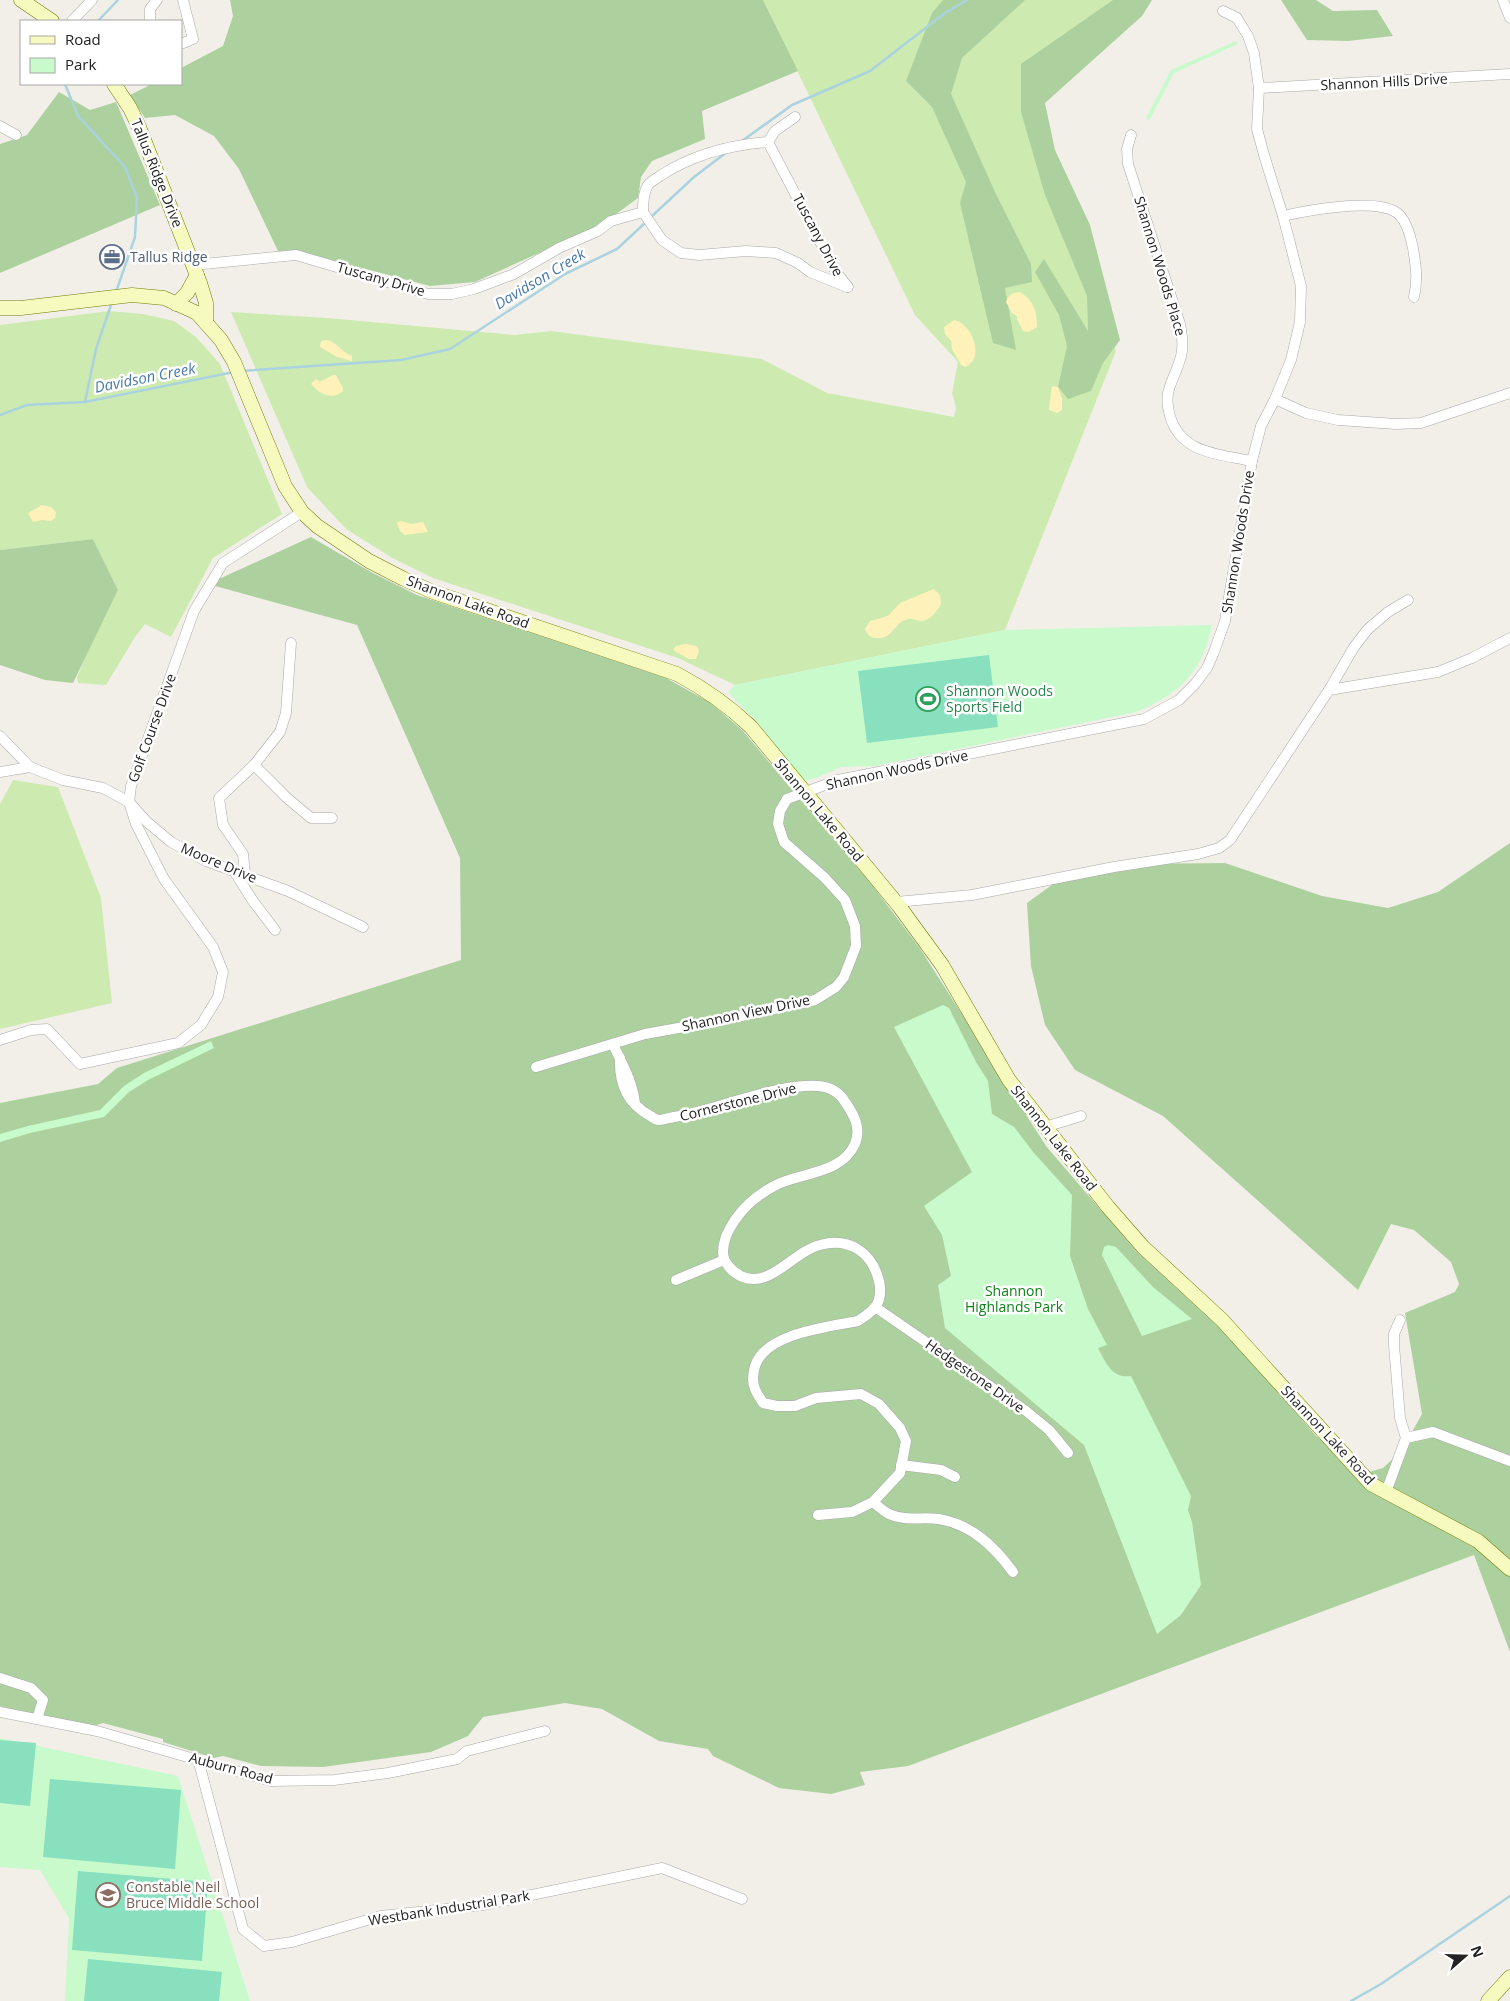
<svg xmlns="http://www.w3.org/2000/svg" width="1510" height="2001" font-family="'Open Sans',sans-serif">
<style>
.grass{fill:#cdebb0}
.forest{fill:#add19e}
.sand{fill:#fff1ba}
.park{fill:#c8facc}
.pitch{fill:#88e0be}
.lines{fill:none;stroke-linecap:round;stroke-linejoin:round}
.stream{stroke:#aad3df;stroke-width:2.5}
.street-casing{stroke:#a9a9a9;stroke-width:11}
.secondary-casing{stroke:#707d05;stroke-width:15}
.street{stroke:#fff;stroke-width:10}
.secondary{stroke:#f7fabf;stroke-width:14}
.labels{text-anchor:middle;stroke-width:5;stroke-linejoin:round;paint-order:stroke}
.street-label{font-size:14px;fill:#222;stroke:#fff}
.service-label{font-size:14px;fill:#4e5e75;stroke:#fff;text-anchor:start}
.leisure-label{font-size:14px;fill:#27864d;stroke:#fff;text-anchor:start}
.park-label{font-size:14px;fill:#0c8416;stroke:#fff}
.education-label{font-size:14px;fill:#785e54;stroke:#fff;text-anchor:start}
.water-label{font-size:15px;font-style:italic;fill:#4a7aab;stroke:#fff}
</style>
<rect width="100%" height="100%" fill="#f2efe9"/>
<g class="grass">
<polygon points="763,0 1122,0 1029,74 1044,177 1116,351 1005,630 735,685 678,658 433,578 394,559 346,529 307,487 231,312 327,318 515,335 551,331 762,359 827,393 954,417 956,408 952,393 958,362 915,315"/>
<polygon points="109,311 143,314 174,321 196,337 220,364 282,514 213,558 171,637 145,624 135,637 106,685 78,683 77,677 84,661 81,657 94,628 104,619 118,590 93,539 0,550 0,325"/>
<polygon points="13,780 58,787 101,898 112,1003 0,1029 0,804"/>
</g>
<g class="forest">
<polygon points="230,0 763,0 798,71 702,111 705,139 652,161 641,177 638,198 601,225 475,282 430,286 298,251 278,251 239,169 214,136 175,115 145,118 130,95 152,84 181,84 181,68 223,46 233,16"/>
<polygon points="943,0 1025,0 962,58 951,94 995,192 1031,264 1032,282 1005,288 1016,350 993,343 960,203 966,182 932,107 906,81 932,13"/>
<polygon points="1113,0 1152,0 1142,16 1045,103 1055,150 1090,225 1120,340 1103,363 1091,391 1068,399 1058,387 1067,346 1059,315 1035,272 1044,259 1088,331 1087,296 1045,195 1021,112 1021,64"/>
<polygon points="1281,0 1316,0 1333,11 1377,10 1393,36 1348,41 1307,40"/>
<polygon points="59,92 90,110 116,102 160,205 0,273 0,144 27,135"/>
<polygon points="311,537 371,572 417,595 666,678 711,703 743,731 872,885 919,947 1046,1146 1136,1251 1238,1345 1316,1436 1365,1473 1383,1468 1402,1450 1422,1414 1405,1313 1455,1292 1459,1284 1451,1262 1414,1230 1391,1224 1358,1290 1163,1116 1075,1070 1045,1025 1031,966 1027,903 1071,871 1130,864 1225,863 1322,896 1388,908 1438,892 1510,843 1510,1652 1474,1555 908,1766 860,1772 865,1785 831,1794 779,1788 713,1756 708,1749 659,1741 602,1709 565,1703 483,1717 468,1736 431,1752 323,1767 261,1766 223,1756 214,1758 163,1742 163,1739 103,1723 87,1728 0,1706 0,1103 98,1084 117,1068 461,960 460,858 357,625 208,584"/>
<polygon points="93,539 118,590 73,683 45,680 0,665 0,550"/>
</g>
<g class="sand">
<path d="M1020,292C1034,301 1037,311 1037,327L1029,332L1023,331L1017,319V316L1012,313L1006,302C1008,295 1012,293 1020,292Z"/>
<path d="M954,320C972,323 986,359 965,367L961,365L952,349L951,341L945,334L944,327Z"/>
<path d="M326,340C338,342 341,352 352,356V361L337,357L320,347L321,341Z"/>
<path d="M333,375H336L343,388V391C332,401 320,394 311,384L316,379L320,382Z"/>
<polygon points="1052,386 1058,387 1062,398 1062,410 1057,413 1049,410"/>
<polygon points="42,505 51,507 56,512 55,518 51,521 42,520 33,522 28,513"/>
<polygon points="401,521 411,524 423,522 428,532 405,535 400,531 397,523"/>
<path d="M934,589L940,595L941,604C937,611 930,621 921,621C916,620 911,617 905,620C893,624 894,639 876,638C870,638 868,635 865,629L870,621L888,616L900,603Z"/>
<polygon points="685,644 697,646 699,651 696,659 689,659 673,650 676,646"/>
</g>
<g class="park">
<polygon points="1236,41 1238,44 1174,73 1149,121 1146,118 1171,70"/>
<path d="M1212,625C1203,671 1179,695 1136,712L875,766L841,767L816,778L803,781L764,730L728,692L735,685L1005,630Z"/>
<path d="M943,1005L949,1008L976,1062L988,1081L992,1114L1014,1127L1034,1153L1072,1195L1070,1256L1088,1309L1107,1345L1098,1348C1106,1363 1112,1379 1131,1376L1191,1496L1188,1510L1192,1522L1201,1585L1181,1615L1157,1634L1084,1445L945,1328L938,1285L951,1276L942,1235L924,1206L972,1172L894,1027Z"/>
<polygon points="211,1041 214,1048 148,1080 129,1092 104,1117 30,1133 0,1142 0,1134 28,1126 100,1110 124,1086 144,1073"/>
<polygon points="1108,1245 1116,1247 1153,1287 1192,1319 1142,1336 1102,1255 1104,1247"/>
<polygon points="0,1738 178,1776 250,2001 65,2001 69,1918 40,1870 0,1867"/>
</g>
<g class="pitch">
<polygon points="989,655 998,727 867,743 858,671"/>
<polygon points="0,1740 36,1743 30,1806 0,1803"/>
<polygon points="50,1779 181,1790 175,1869 43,1857"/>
<polygon points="78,1871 208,1882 202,1961 72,1950"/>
<polygon points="88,1959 222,1972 219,2001 84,2001"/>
</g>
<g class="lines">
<g class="stream">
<polyline points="98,21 118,0"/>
<polyline points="65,84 78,116 125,167 137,198 135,237 116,292"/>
<polyline points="742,141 792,105 870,71 945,13 967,0"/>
<polyline points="650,218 694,177 727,152"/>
<polyline points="241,371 401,360 450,349 565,274 617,249 646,222"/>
<polyline points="85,402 96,349 112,302"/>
<polyline points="0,415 27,405 85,402 234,372"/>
<polyline points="1351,2001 1381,1984 1510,1896"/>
</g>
<defs>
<g id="street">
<polyline points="1503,0 1510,18"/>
<polyline points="72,21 92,0"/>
<polyline points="150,21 150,9 157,0"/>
<polyline points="181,44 193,39 183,0"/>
<polyline points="1259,88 1510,74"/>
<polyline points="0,126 16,135"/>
<path d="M1131,135L1127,149L1128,164L1180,324C1186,355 1180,359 1170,386C1166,396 1167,406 1170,416C1181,454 1219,454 1252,461"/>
<polyline points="768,142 775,131 795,117"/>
<polyline points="643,212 662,240 681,253 699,255 746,251 776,253 798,263 810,272 847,287"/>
<path d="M1283,216C1309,210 1371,199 1394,211C1406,217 1410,235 1413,248C1416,268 1418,277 1414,297"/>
<path d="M193,265L296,255L428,294H452L474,289L514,274L559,248L598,231L611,221L643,212C643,203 643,193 648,185C651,181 656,179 660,176C692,155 730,145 768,142L836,272L848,287"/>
<polyline points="1275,399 1306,413 1338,420 1396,424 1421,423 1510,393"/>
<polyline points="1329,690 1438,672 1472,658 1510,638"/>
<polyline points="0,736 30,767"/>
<polyline points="254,765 287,798 311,818 332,818"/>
<polyline points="0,772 30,767 63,780 103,788 129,802 146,821 171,842 206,861 288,891 363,927"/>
<polyline points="234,871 253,901 275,930"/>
<polyline points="245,874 243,854 223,825 219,798 254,765 280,732 286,713 291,643"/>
<polyline points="896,902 972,895 1114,867 1198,854 1219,848 1230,840 1329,690 1354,647 1368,629 1388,612 1408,600"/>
<polyline points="0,1040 31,1030 47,1029 80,1064 178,1043 201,1025 218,997 223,972 213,947 164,879 136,824 129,802 131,786 194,611 223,563 302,512"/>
<path d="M613,1044C622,1064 633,1082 635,1104"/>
<path d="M620,1058C619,1082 627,1103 649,1115C651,1116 655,1120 659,1120C663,1120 669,1118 674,1117C716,1111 785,1079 825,1087C831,1088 840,1094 843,1099C853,1113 862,1127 855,1144C841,1174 804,1172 778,1184C760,1193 746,1204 735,1220C728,1230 723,1240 723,1252C723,1263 733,1273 743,1277C771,1288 794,1251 820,1245C849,1237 872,1252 879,1281C881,1290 881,1298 876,1306C871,1313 865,1316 858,1321C828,1327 766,1333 755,1366C753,1373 752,1382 755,1389C757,1394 760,1398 763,1403L777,1406H795L816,1398L861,1394L879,1404L900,1428L906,1441L900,1473L873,1502L852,1512L818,1515"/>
<polyline points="536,1067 645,1034 723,1020 815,1000 836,987 844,977 856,946 855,926 845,900 825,878 784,842 778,824 780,811 787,799 838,780 1144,719 1179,700 1195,684 1207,668 1214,652 1225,621 1252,461 1261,426 1275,399 1291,360 1300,322 1301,286 1283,216 1264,155 1257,129 1259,88 1254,53 1248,36 1237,18 1223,11"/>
<polyline points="1045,1127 1081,1116"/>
<polyline points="676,1280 724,1260"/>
<polyline points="875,1307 1026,1411 1049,1430 1068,1453"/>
<polyline points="1406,1438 1433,1432 1510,1461"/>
<polyline points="901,1465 941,1470 955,1477"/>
<polyline points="1386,1492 1406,1438 1400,1418 1394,1345 1394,1334 1400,1320"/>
<path d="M873,1502C878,1506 883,1511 889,1514C904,1521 923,1517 939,1519C972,1525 994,1546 1013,1572"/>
<polyline points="0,1678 31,1688 43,1700 37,1719"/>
<polyline points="0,1712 97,1731 271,1781 334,1780 388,1773 457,1759 467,1751 545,1731"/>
<polyline points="198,1759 243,1929 264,1946 292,1942 381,1916 483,1905 662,1868 742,1899"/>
</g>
<g id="secondary">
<polyline points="21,0 52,21"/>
<polyline points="114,84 130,108 139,127 200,283 206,303 206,323"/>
<polyline points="176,304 187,293 197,275"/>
<path d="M0,308H21L132,295L164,298L197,313L221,340L234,362L285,486L302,512L317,526L369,561L404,579L433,592L677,674C705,689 728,705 751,727L899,906L942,965L1009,1080L1108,1207L1143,1247L1222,1320L1371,1484L1478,1541L1510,1569"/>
<polyline points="1488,2001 1510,1977"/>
</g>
</defs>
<use href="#street" class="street-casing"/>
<use href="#secondary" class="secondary-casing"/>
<use href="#street" class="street"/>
<use href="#secondary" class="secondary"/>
</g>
<defs>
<symbol id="office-ring" viewBox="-11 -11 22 22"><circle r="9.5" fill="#fff" stroke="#5c6f8a" stroke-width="1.5"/><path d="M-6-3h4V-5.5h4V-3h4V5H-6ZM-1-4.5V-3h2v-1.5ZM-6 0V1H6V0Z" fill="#5c6f8a"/></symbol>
<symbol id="stadium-ring" viewBox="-11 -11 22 22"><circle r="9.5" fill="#fff" stroke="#2e9e5b" stroke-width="1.5"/><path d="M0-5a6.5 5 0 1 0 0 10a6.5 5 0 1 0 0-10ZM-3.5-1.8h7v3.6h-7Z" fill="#2e9e5b"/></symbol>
<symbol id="school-ring" viewBox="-11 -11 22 22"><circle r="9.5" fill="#fff" stroke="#8d6e63" stroke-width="1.5"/><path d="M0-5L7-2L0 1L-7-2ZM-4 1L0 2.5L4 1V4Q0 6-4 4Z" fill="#8d6e63"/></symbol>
</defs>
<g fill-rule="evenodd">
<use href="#office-ring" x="98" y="243" width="28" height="28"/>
<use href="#stadium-ring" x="914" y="685" width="28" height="28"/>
<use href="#school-ring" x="94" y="1881" width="28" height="28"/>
</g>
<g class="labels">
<g class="street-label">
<text transform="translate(1384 82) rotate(-3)" y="5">Shannon Hills Drive</text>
<text transform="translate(157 173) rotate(68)" y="5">Tallus Ridge Drive</text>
<text transform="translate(818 235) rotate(62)" y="5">Tuscany Drive</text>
<text transform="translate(1160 266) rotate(73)" y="5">Shannon Woods Place</text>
<text transform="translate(381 279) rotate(16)" y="5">Tuscany Drive</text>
<text transform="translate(1238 542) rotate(-81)" y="5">Shannon Woods Drive</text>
<text transform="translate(468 602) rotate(20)" y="5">Shannon Lake Road</text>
<text transform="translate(152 728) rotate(-70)" y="5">Golf Course Drive</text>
<text transform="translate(897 770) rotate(-12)" y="5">Shannon Woods Drive</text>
<text transform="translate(819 810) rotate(50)" y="5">Shannon Lake Road</text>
<text transform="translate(219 863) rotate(23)" y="5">Moore Drive</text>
<text transform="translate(746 1013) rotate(-12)" y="5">Shannon View Drive</text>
<text transform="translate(738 1102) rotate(-14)" y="5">Cornerstone Drive</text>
<text transform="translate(1054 1138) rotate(52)" y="5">Shannon Lake Road</text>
<text transform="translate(975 1376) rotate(35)" y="5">Hedgestone Drive</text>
<text transform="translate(1328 1435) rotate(47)" y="5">Shannon Lake Road</text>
<text transform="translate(231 1768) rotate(15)" y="5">Auburn Road</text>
<text transform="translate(449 1908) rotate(-9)" y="5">Westbank Industrial Park</text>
</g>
<g class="service-label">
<text x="130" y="262">Tallus Ridge</text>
</g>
<g class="leisure-label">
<text x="946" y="696">Shannon Woods<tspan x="946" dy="16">Sports Field</tspan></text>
</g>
<g class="park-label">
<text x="1014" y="1296">Shannon<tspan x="1014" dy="16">Highlands Park</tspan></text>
</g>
<g class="education-label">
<text x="126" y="1892">Constable Neil<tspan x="126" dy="16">Bruce Middle School</tspan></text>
</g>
<g class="water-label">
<text transform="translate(540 279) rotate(-31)" y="5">Davidson Creek</text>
<text transform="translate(145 378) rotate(-11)" y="5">Davidson Creek</text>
</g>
</g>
<rect x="20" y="20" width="162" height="65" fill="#ffffff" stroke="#a7a7a7"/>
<rect x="30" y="36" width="25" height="8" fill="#f7fabf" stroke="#a7a7a7"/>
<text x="65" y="45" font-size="15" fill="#222222">Road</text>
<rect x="30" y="58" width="25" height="15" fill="#c8facc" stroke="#a7a7a7"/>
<text x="65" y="70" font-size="15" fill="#222222">Park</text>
<g transform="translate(1465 1956) rotate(70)" stroke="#ffffff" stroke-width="4" paint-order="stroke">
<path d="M0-4L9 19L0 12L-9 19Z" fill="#222222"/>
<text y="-8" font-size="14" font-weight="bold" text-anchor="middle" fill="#222222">N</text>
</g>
</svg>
